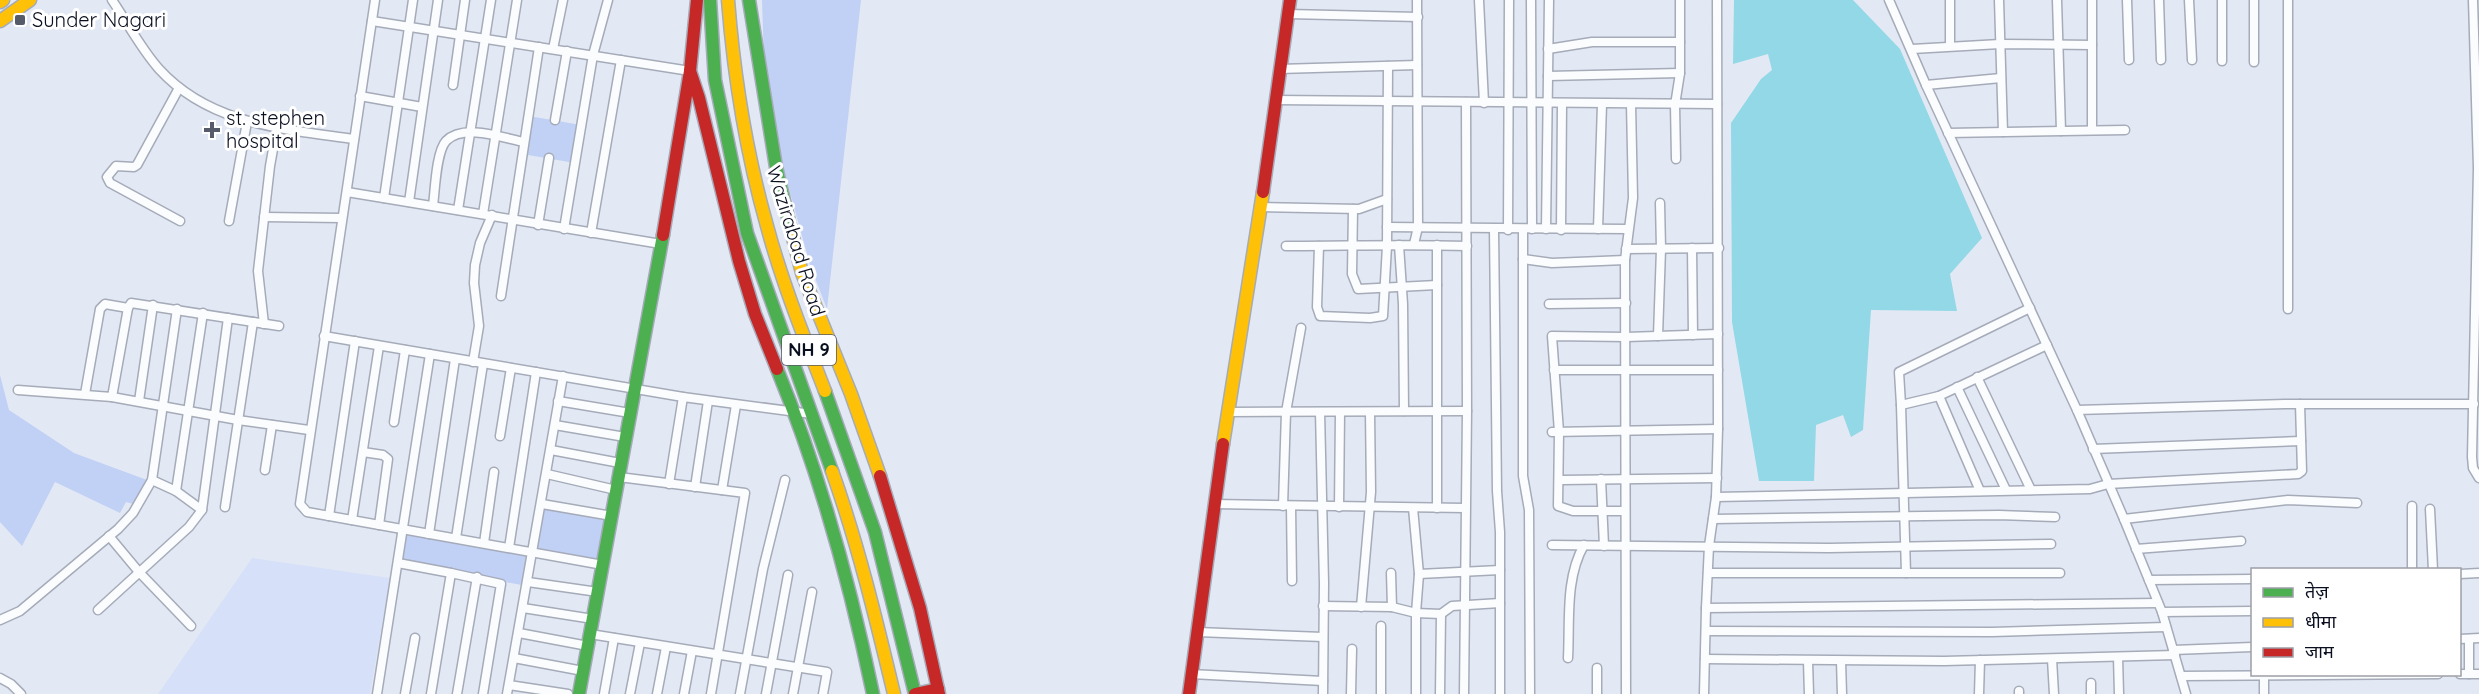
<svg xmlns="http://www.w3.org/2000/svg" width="2479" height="694" font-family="Quicksand,'Noto Sans Devanagari',sans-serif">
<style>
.built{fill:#d6e0f8}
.green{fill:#c1d0f5}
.water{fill:#92d8e6}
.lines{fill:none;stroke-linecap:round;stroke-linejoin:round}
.street-casing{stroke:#a5abb9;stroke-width:11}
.fast-casing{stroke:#a5abb9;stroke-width:15}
.slow-casing{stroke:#a5abb9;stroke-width:15}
.jam-casing{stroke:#a5abb9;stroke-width:15}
.street{stroke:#fbfcfd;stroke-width:8}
.fast{stroke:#4caf50;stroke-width:12}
.slow{stroke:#ffc107;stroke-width:12}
.jam{stroke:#c62828;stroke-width:12}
.poi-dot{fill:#565b6a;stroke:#fff;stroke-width:2}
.labels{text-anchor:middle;stroke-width:6;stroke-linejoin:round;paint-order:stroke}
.shield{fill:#fff;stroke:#545763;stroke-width:1.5}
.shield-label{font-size:18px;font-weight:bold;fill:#0a0f20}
.poi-label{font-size:20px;fill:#0a0f20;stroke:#fff;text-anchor:start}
.street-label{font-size:20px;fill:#0a0f20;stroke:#fff}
</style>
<rect width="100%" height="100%" fill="#e3e9f4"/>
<polygon class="built" points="252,558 390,578 370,694 158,694"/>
<g class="green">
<polygon points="762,0 861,0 827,309 810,265 780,156 764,61"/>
<polygon points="529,116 581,125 575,163 522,154"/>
<polygon points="0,375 9,410 74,453 147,480 133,504 126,502 120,513 55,482 22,546 0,522"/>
<polygon points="542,504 612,516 603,565 534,552 527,586 398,563 404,529 533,552"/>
</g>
<polygon class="water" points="1734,0 1853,0 1900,49 1982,238 1950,274 1957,311 1871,310 1863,430 1851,437 1843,415 1816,425 1814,481 1759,481 1732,322 1731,123 1761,79 1772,70 1768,54 1733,64"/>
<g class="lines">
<defs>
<g id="street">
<path d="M112,0C127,22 141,49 159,69C210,125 284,129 354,139"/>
<polyline points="375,0 300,504 307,512 603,565"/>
<polyline points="1479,0 1484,103"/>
<polyline points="1531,0 1532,229"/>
<polyline points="1889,0 1926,85 2077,410 2124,519 2162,612 2186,694"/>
<polyline points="1999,0 2003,132"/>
<polyline points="2057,0 2061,131"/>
<polyline points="2127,0 2129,60"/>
<polyline points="2159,0 2161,60"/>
<polyline points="2189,0 2192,60"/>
<polyline points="2254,0 2254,62"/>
<polyline points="2288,0 2288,309"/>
<polyline points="2473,0 2478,168 2472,457 2473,468 2479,478"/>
<polyline points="1288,14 1418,17"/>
<polyline points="372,21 690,71"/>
<polyline points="1950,46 1950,0"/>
<polyline points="553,49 563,0"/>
<polyline points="1548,49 1592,42 1680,42"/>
<polyline points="1912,49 2000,44 2092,45"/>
<polyline points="2222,61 2222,0"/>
<polyline points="1279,69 1417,65"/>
<polyline points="1548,76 1680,73"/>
<polyline points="453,85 465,0"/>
<polyline points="1926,85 2001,78"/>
<polyline points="179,88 137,165 134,167 116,166 107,177 110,183 180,221"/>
<polyline points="360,96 422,107"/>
<polyline points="1275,100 1717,104"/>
<polyline points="555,120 567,51"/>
<polyline points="2092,130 2092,0"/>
<polyline points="1948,133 2125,130"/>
<polyline points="1676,159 1675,105 1680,73 1680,0"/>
<polyline points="347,192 661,244"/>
<polyline points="384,198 413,0"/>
<polyline points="409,202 438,0"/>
<path d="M433,206C435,191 436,152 446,141C464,123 503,138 524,142"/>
<polyline points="1260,207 1359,209 1387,199"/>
<polyline points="1353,209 1352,274 1358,289 1437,285"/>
<polyline points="458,210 491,0"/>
<polyline points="483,214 517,0"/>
<polyline points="264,217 342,218"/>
<polyline points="229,221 247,122"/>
<polyline points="538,225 549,158"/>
<polyline points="1387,227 1628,229"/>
<polyline points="564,229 593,55 608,0"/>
<polyline points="1494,229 1497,491 1500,532 1500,694"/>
<polyline points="1523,229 1523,476 1529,510 1530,694"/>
<polyline points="1546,229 1549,0"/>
<polyline points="1598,229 1602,104"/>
<polyline points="1508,230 1509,0"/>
<polyline points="1561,230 1562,104"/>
<polyline points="591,233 621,60"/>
<polyline points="1414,244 1418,227 1417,0"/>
<polyline points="1399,245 1403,304 1404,411"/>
<path d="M1286,246C1346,246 1406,244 1467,246"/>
<polyline points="1319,246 1317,307 1320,316 1370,318 1383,316 1387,246 1388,66"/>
<polyline points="1692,248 1693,335"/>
<polyline points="1626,249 1719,248"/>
<polyline points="1523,259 1552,263 1625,260"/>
<polyline points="501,296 539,47"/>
<polyline points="1549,304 1626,303"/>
<polyline points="2030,308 1899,372 1901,405 1939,396 2047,345"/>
<polyline points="264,324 258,271 270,166 277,127"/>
<polyline points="324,336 683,397 812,414"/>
<polyline points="1658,336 1661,249 1660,203"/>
<polyline points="473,362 479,326 474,283 475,265 480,243 492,215"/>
<polyline points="1554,370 1718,370"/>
<polyline points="1977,377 2031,490"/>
<polyline points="1957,387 2006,490"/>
<polyline points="18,390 112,397 238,420 309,430"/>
<polyline points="85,394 100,309 105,304 128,308"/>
<polyline points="1939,396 1980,491"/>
<polyline points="112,397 128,308 131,303 279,326"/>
<polyline points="139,401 153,305"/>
<polyline points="558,401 630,413"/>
<polyline points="1901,405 1906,573"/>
<polyline points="2077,410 2285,404 2474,404"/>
<polyline points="1229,412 1467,411"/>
<polyline points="1320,412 1324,583 1323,694"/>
<polyline points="394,422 405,350"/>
<polyline points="555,425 625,437"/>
<polyline points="1552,432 1718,429"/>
<polyline points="500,436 511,368"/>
<polyline points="2093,449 2301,441"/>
<polyline points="551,450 620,463"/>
<polyline points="363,452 383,455 388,459 379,525"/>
<polyline points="265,470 272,425"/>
<polyline points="547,474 616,490"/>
<polyline points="619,477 745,493 711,694"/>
<polyline points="1601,479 1604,546"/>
<polyline points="152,480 176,491 202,510"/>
<polyline points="1562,480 1717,478"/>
<polyline points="669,484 683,397"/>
<polyline points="695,487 708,401"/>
<polyline points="722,490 736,405"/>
<polyline points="176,491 203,313"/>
<polyline points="1716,497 2090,489 2108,484 2298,474 2302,471 2300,404"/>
<polyline points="542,504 612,516"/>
<polyline points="1214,504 1465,508"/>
<polyline points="1283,506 1286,412 1301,328"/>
<polyline points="1291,506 1292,581"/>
<polyline points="2412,506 2412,570"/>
<polyline points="225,507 253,322"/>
<polyline points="1339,507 1340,412"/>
<polyline points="1413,508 1419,574 1416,613 1416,694"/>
<polyline points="1437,508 1437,245"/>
<polyline points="2430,509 2433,570"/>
<polyline points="1625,511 1573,511 1558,506 1559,432 1552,336 1626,337 1718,334"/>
<polyline points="329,516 355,341"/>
<polyline points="1713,519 1999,515 2055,517"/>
<polyline points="2124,519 2288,500 2357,503"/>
<polyline points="352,520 379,346"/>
<polyline points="429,534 455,359"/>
<polyline points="109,536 139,572 191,626"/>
<polyline points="456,538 483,364"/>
<polyline points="484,543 494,472"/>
<polyline points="1552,545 1829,548 2051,544"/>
<polyline points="509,548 536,372"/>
<polyline points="2136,549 2241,541"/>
<polyline points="398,563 451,573 431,694"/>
<polyline points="451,573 501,584 483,694"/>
<polyline points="1391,573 1392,607"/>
<polyline points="1708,573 2060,573"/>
<polyline points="1419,574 1500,570"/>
<polyline points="2460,574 2479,573"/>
<polyline points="2149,580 2252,579"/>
<polyline points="528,582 598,592"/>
<polyline points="1323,606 1392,607 1416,613 1441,614 1452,606 1500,603"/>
<polyline points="1361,607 1371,492 1370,412"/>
<polyline points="523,608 593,619"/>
<polyline points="1706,608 2158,603"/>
<polyline points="98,610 189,527 202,510 228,318"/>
<polyline points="2162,612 2252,611"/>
<polyline points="0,620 20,611 118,529 133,513 152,480 177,309"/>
<polyline points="1381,626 1381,694"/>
<polyline points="1706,631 1992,632 2166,627"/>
<polyline points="1198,632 1323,637"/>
<polyline points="519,633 588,646"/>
<polyline points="590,634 827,672 823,694"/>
<polyline points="2460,639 2479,638"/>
<polyline points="2469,639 2469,674"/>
<polyline points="2173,650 2252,647"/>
<polyline points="2118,657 2119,694"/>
<polyline points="514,658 583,671"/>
<path d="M1568,658C1570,621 1565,578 1584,545"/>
<polyline points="1705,659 1944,661 2175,655"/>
<polyline points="2052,659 2054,694"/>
<polyline points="1808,661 1809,694"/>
<polyline points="1841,661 1842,694"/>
<polyline points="1597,668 1597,694"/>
<polyline points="1191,674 1323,681"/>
<polyline points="2460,674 2479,674"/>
<polyline points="2181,676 2438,674"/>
<polyline points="2264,676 2264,694"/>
<polyline points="0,678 11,684 21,694"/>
<polyline points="509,685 568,694"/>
<polyline points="2019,691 2019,694"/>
<polyline points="377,694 430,354"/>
<polyline points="405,694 415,638"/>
<polyline points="457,694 477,577"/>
<polyline points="507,694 563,376"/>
<polyline points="604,694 614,638"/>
<polyline points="630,694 640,643"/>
<polyline points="657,694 666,647"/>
<polyline points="684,694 692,651"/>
<polyline points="740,694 763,569 785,480"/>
<polyline points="766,694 788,575"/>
<polyline points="793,694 812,592"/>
<polyline points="1351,694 1352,649"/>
<polyline points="1440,694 1441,614"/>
<polyline points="1464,694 1467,411 1466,102"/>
<polyline points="1626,694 1625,260 1633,198 1631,104"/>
<polyline points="1704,694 1706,608 1709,546 1716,497 1718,429 1717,0"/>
<polyline points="1979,694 1980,660"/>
<polyline points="2091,694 2091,683"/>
</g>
<g id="fast">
<polyline points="710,0 715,80 747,233 832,471"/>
<polyline points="749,0 776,167 791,230"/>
<path d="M777,369C820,474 850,583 873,694"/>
<polyline points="825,391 875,532 915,694"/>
<polyline points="579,694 663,235"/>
</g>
<g id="slow">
<path d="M728,0C734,77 746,152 767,226C782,282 804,337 825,391"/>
<polyline points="0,2 3,0"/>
<polyline points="0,21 30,0"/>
<polyline points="791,230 802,273 851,394 880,476"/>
<polyline points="1223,444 1263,192"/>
<path d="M832,471C858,544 876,619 894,694"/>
</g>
<g id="jam">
<polyline points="690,71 699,98 739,261 755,314 777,369"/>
<polyline points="1263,192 1290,0"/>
<polyline points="663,235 690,71 697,0"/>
<polyline points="880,476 920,608 939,694"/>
<polyline points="915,694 938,689"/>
<polyline points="1189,694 1223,444"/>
</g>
</defs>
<use href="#street" class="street-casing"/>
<use href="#fast" class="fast-casing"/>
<use href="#slow" class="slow-casing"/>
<use href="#jam" class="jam-casing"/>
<use href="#street" class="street"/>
<use href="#fast" class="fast"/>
<use href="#slow" class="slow"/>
<use href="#jam" class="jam"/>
</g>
<g class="poi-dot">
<rect x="14" y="14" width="12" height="12" rx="3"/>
<path d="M209 121h6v6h6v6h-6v6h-6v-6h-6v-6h6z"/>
</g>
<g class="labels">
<rect class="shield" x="782" y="335" width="54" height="30" rx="4.5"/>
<g class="shield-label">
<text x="809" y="356">NH 9</text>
</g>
<g class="poi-label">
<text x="32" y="27">Sunder Nagari</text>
<text x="226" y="125">st. stephen<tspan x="226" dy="23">hospital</tspan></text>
</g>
<g class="street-label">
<text transform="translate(796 241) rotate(73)" y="7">Wazirabad Road</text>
</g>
</g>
<rect x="2251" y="568" width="210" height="108" fill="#ffffff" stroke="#9d9fa6" stroke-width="1.5"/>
<rect x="2263" y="588" width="30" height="9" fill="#4caf50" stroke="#9d9fa6" stroke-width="1.5"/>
<text x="2305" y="598" font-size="18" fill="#0a0f20">तेज़</text>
<rect x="2263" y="618" width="30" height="9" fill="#ffc107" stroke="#9d9fa6" stroke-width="1.5"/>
<text x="2305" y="628" font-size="18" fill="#0a0f20">धीमा</text>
<rect x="2263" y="648" width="30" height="9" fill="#c62828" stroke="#9d9fa6" stroke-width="1.5"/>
<text x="2305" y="658" font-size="18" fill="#0a0f20">जाम</text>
</svg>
